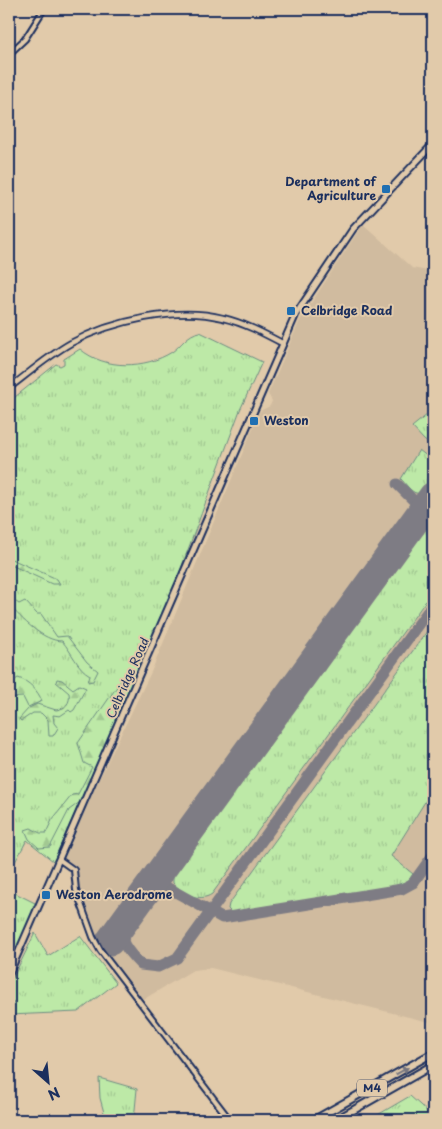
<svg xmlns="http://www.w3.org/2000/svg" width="442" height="1129" font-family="'Playpen Sans',sans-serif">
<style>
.built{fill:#d0bb9f}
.grass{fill:url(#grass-tufts);stroke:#6c8c82}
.forest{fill:url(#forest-firs);stroke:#6c8c82}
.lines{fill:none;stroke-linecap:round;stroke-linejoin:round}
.taxiway{stroke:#7e7c84;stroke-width:11}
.runway{stroke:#7e7c84;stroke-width:29}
.minor-casing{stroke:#1b2f5e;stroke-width:8}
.tertiary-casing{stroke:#1b2f5e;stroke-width:8}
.secondary-casing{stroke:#1b2f5e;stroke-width:9}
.motorway-casing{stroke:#1b2f5e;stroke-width:10}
.minor{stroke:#e1caaa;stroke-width:4}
.tertiary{stroke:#e1caaa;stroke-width:4.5}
.secondary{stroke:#e1caaa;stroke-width:5}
.motorway{stroke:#e1caaa;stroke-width:6}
.oneway{fill:#747580}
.poi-dot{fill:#1f6fb2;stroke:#e1caaa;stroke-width:2}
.labels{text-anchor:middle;stroke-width:4;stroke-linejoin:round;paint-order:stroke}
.shield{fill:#e1caaa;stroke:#565e75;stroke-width:1}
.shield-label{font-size:11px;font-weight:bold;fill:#1b2f5e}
.poi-label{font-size:12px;font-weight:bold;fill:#1b2f5e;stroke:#e1caaa;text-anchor:start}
.street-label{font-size:12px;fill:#1b2f5e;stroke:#e1caaa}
</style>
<defs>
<pattern id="grass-tufts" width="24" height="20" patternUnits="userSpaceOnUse" patternTransform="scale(1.25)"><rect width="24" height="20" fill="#bde9a7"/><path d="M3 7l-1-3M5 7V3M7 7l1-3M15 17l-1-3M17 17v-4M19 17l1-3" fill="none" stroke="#a2c892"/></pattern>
<pattern id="forest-firs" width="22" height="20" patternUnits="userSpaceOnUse" patternTransform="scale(1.25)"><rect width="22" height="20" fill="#bde9a7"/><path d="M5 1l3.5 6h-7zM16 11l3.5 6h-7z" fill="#a2c892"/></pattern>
</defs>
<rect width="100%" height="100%" fill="#e1caaa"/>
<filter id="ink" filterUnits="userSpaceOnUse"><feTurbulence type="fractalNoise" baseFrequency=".02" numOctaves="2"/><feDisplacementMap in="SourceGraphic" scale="10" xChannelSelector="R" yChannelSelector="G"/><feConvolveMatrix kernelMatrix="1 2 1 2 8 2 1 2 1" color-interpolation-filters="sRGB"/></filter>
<g filter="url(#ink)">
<polygon class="built" points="363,224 412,268 433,272 433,1023 211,968 193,970 144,999 132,991 100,947 78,888 77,868 62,856 152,670 260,411 270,406 272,401 268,394 300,320"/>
<g class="grass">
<path d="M200,332L262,362L240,410L170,598L55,858L53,861L27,840L9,873V407L15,397L56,364L60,366L64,364V359L80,349C105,370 145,369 172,352C182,345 187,334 200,332Z"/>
<polygon points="433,410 433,447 424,440 412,427"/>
<path d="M419,450L433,461C433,470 433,497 416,493C411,492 405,483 401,479Z"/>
<path d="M428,524L433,528V591L212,894C199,903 183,893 173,883V872L306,687Z"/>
<polygon points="433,623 433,789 391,856 413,874 408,881 391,887 231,912 228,909 229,904"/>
<polygon points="9,890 35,903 34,909 9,968"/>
<polygon points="35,933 48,956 80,936 116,983 78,1012 9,1015 14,1002 9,1002 9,986"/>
<polygon points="99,1078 137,1089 134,1120 106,1120 100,1098"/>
<polygon points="410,1096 430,1114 433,1112 433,1120 369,1120"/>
</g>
<g class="forest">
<polygon points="9,558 57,579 60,584 52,584 9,564"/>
<path d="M9,597L19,604L25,601L37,614H41L57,637L67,636L87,662L98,671L93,681L88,682L90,675C77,668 72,652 62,641C43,641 22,619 9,605Z"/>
<polygon points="130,674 135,679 80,802 69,810 50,847 39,848 29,839 25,830 31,828 40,833 46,833 52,820 72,795 78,794 92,767 84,763 78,743 123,678"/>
<path d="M18,678C29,681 38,691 42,701L28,707L23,697L9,698V684Z"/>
<path d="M57,679L62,680L73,689L79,685L86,688L74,710L71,712L69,710L60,716L53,715L54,723L58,728L53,736H49L48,720L41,713H33L21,721L19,719L29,708L37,704L56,710C65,709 71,703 69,693L56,682Z"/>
</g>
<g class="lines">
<g class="taxiway">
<polyline points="397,484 433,520"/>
<polyline points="154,880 222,918 402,889 413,883 433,855"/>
<path d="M124,921C115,938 129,953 141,965L158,967L177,958L433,604"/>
</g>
<polyline class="runway" points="110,941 433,496"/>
<defs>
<g id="minor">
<polyline points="77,9 94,11 103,9"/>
<polyline points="9,54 25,39 44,9"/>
<polyline points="60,860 74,870 76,890 93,937 100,950 230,1120"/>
</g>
<path id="tertiary" d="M9,388C29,373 48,356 71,343C111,321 178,306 223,318C244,323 263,333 282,343"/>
<polyline id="secondary" points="9,974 296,314 353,229 433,144"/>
<g id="motorway">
<polyline points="314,1120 433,1053"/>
<polyline points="336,1120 433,1065"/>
</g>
</defs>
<use href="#minor" class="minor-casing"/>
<use href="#tertiary" class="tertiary-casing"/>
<use href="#secondary" class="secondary-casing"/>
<use href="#motorway" class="motorway-casing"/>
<use href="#minor" class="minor"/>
<use href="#tertiary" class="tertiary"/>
<use href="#secondary" class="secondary"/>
<use href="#motorway" class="motorway"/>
</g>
<defs><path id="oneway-solid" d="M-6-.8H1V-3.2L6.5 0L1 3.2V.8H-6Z" transform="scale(1.25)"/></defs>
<use class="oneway" href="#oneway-solid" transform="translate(402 1071) rotate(-29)"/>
</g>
<g class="poi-dot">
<rect x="381" y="184" width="10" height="10" rx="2.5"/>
<rect x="286" y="306" width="10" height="10" rx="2.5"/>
<rect x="249" y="416" width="10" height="10" rx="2.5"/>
<rect x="41" y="890" width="10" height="10" rx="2.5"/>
</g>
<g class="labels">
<rect class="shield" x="357" y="1079.5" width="30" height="17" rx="4"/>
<g class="shield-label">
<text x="372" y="1092">M4</text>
</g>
<g class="poi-label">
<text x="376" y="186" text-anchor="end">Department of<tspan x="376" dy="14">Agriculture</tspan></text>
<text x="301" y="315">Celbridge Road</text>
<text x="264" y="425">Weston</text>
<text x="56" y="899">Weston Aerodrome</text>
</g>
<g class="street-label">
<text transform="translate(128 678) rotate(-66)" y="4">Celbridge Road</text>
</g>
</g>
<rect width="442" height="1129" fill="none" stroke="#e1caaa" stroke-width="30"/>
<rect x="15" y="15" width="412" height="1099" fill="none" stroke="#1b2f5e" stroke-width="2" filter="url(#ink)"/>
<g transform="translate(48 1082) rotate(153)" stroke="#e1caaa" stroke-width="4" paint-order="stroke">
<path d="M0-4L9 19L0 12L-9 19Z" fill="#1b2f5e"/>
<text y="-8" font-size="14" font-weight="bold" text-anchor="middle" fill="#1b2f5e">N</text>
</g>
</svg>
